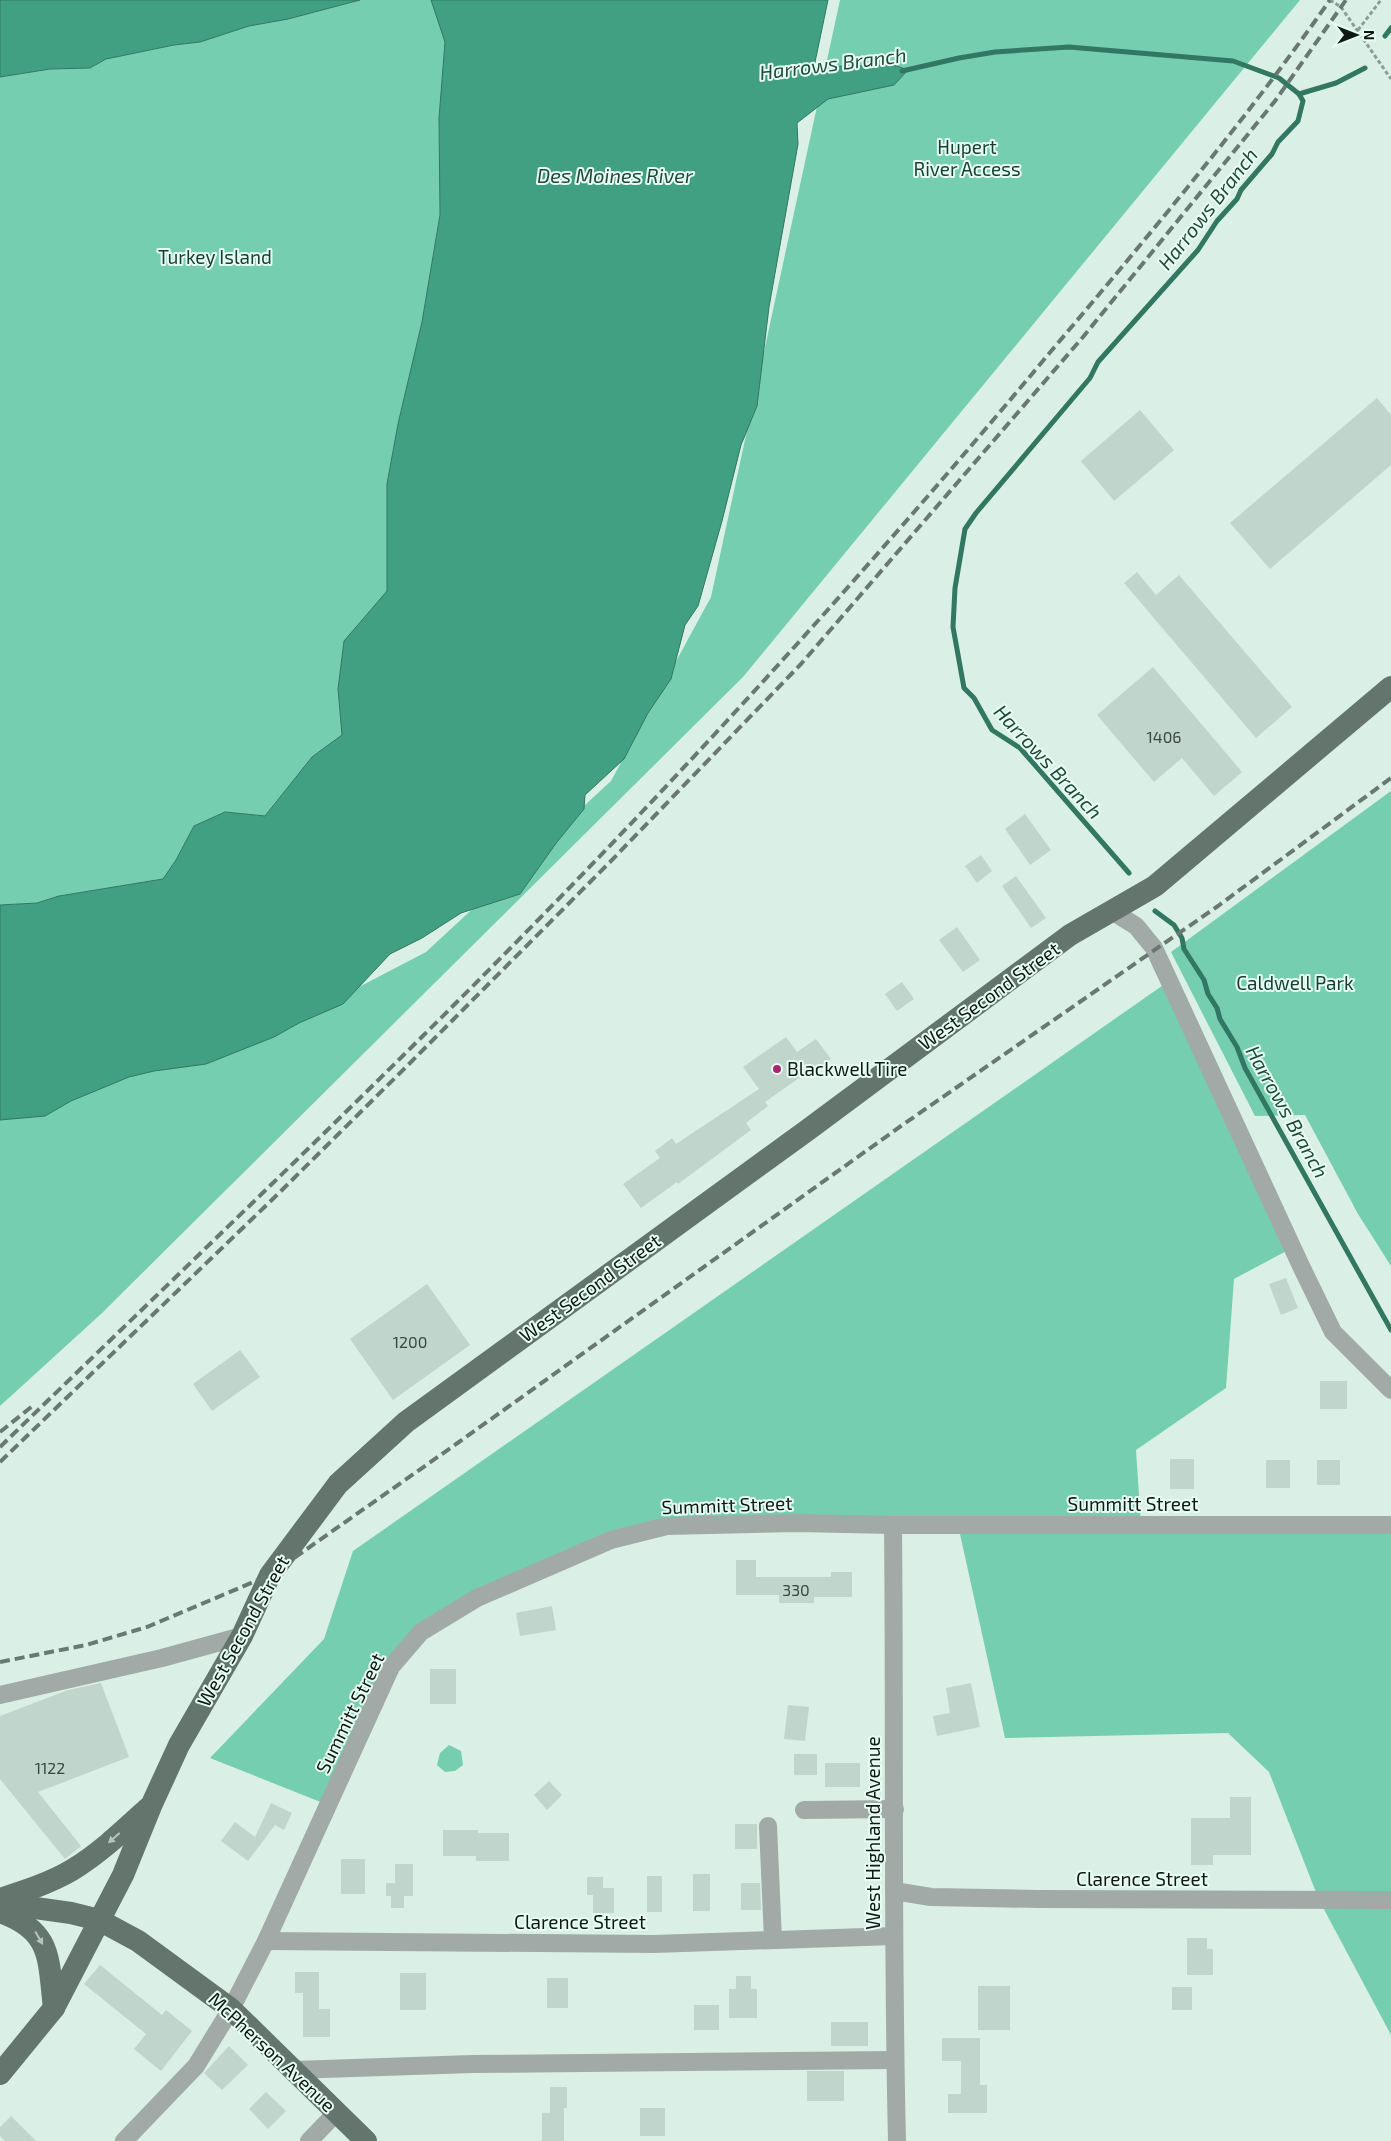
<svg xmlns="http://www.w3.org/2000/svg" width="1391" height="2141" font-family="'Exo 2',sans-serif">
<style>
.green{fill:#75ceaf}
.water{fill:#41a082;stroke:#327761}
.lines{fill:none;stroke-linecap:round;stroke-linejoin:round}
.stream{stroke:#327761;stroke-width:5}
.building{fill:#c0d5cc}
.path{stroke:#8c9c96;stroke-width:3;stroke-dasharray:4 2.5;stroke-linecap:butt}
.minor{stroke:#a1aaa6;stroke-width:18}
.major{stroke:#64756e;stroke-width:22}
.rail{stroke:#6a7873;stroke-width:4;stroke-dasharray:10 5;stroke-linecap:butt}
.oneway{fill:#b3c7be}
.poi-dot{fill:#a72573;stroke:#e7fdf4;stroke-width:2}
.labels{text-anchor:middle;stroke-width:4;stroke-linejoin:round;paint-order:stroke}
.number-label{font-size:16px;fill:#3c4743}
.park-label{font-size:19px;fill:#143e31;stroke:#e7fdf4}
.street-label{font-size:19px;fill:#101815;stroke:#e7fdf4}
.poi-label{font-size:19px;fill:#101815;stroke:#e7fdf4;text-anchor:start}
.water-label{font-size:20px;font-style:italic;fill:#1f483a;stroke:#e7fdf4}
</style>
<rect width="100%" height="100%" fill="#daf0e7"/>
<g class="green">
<polygon points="360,0 431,0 445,42 439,118 440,215 422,322 398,424 387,484 387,591 344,641 338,689 342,736 312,757 265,816 225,812 194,826 176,860 163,879 59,896 37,903 0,905 0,77 50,69 90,68 106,59 174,45 200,42 249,26 288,19"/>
<polygon points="840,0 1300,0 743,677 101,1314 0,1406 0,1103 288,1024 426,952 611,781 711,597"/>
<polygon points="1391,791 1391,1266 1358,1214 1305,1115 1255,1116 1171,952"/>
<polygon points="1169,981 1292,1248 1234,1279 1226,1388 1136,1450 1141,1525 1391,1525 1391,2035 1319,1900 1269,1772 1228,1733 1005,1738 958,1525 667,1526 477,1598 391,1667 328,1805 210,1758 324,1639 353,1551"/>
<polygon points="449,1745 461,1751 463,1765 455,1771 445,1772 437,1765 440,1753"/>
</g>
<g class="water">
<polygon points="0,0 360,0 288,19 249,26 200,42 174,45 106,59 90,68 50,69 0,77"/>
<polygon points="431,0 828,0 814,67 894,65 908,70 894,85 828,99 797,123 798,144 769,307 757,406 741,445 722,521 698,606 685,625 671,679 648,713 624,759 585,795 584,809 557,842 520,894 461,913 422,938 390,954 343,1004 299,1023 274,1037 206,1064 154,1071 129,1077 71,1101 45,1116 0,1120 0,905 37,903 59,896 163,879 176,860 194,826 225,812 265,816 312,757 342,735 338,689 344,641 387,591 387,484 398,424 422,322 440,215 439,118 445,42"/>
</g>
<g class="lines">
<g class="stream">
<polyline points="1385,36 1391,28"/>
<polyline points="902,71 959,58 995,52 1069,47 1233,61 1279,78 1299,94 1303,101 1298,121 1278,142 1272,154 1241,190 1237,199 1217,221 1198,250 1098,362 1090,378 976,513 965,529 955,588 953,627 964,688 974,698 992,730 1020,748 1129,873"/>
<polyline points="1299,94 1336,83 1365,68"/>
<polyline points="1155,911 1174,925 1182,938 1184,949 1204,980 1208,994 1217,1008 1220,1019 1237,1047 1245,1068 1391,1330"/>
</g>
</g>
<g class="building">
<polygon points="1377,398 1391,415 1391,465 1270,569 1230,523"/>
<polygon points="1140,410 1174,450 1114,501 1081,461"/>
<polygon points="1137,572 1156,595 1179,575 1292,707 1256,738 1124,583"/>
<polygon points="1153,667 1242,772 1214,796 1182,758 1154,782 1097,715"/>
<polygon points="1025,814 1051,850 1030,865 1005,829"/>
<polygon points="981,855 992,871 977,883 965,866"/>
<polygon points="1016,876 1046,918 1031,928 1002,886"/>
<polygon points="957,927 980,960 963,972 939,940"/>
<polygon points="902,982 914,999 897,1011 885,994"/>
<polygon points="786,1037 797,1052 816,1039 831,1059 814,1072 812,1069 765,1102 768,1106 746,1123 751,1130 678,1184 677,1182 641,1208 623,1184 660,1158 655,1151 672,1138 676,1144 759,1089 743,1067"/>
<polygon points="1286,1278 1298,1308 1281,1315 1269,1284"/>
<polygon points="427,1284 470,1345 393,1400 350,1339"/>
<polygon points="240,1350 260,1377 212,1411 193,1384"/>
<rect x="1320" y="1381" width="27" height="28"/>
<rect x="1170" y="1459" width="24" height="30"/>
<rect x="1266" y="1460" width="24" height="28"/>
<rect x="1317" y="1460" width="23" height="25"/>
<polygon points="736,1560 756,1560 756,1577 831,1577 831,1572 852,1572 852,1597 814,1597 814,1603 779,1603 779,1595 736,1595"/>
<polygon points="552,1606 556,1630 520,1636 516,1613"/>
<rect x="430" y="1669" width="26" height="35"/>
<polygon points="101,1683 129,1757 38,1792 81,1846 65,1859 0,1779 0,1716 68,1690"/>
<polygon points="971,1683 980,1727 937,1736 933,1716 950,1713 946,1688"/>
<polygon points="788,1705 809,1707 805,1741 784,1739"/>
<rect x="794" y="1754" width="23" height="21"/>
<rect x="825" y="1763" width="35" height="24"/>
<polygon points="549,1781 562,1795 547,1810 534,1795"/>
<polygon points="1230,1797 1251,1797 1251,1855 1213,1855 1213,1865 1191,1865 1191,1818 1230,1818"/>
<polygon points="271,1803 292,1813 284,1830 275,1825 248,1861 221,1841 235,1822 255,1837"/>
<rect x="735" y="1824" width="22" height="25"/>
<polygon points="443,1830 478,1830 478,1833 509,1833 509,1861 476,1861 476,1856 443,1856"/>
<rect x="341" y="1859" width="24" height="35"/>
<polygon points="395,1864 413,1864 413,1896 404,1896 404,1908 391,1908 391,1896 386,1896 386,1883 395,1883"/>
<rect x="693" y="1874" width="17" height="37"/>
<rect x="647" y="1876" width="15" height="36"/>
<polygon points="587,1877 603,1877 603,1888 614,1888 614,1913 593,1913 593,1895 587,1895"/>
<polygon points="741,1883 760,1883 761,1910 741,1910"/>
<polygon points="1187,1938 1207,1938 1207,1949 1213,1949 1213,1975 1187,1975"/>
<polygon points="100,1965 162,2015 166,2010 192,2031 161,2071 134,2049 146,2034 84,1984"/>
<polygon points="295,1972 319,1972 319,2009 330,2009 330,2037 303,2037 303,1993 295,1993"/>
<rect x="400" y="1973" width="26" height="37"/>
<polygon points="736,1976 751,1976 751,1989 757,1989 757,2018 729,2018 729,1989 736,1989"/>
<rect x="547" y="1978" width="21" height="30"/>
<rect x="978" y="1986" width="32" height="44"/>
<rect x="1172" y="1987" width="20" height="23"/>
<rect x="694" y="2005" width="25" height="25"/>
<rect x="831" y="2022" width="37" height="24"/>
<polygon points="942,2038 980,2038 980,2085 987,2085 987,2113 948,2113 948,2094 961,2094 961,2061 942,2061"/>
<polygon points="229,2046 248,2065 222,2090 204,2073"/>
<rect x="807" y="2071" width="37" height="30"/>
<polygon points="550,2087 567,2087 567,2108 564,2108 564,2141 542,2141 542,2113 550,2113"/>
<polygon points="266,2092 286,2111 268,2129 249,2109"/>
<rect x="640" y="2108" width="25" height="28"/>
<polygon points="11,2116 36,2141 5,2141 0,2136 0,2127"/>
</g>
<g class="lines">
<g class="path">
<polyline points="1330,0 1341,7 1391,79"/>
<polyline points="1358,30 1381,0"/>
</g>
<g class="minor">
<polyline points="1112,911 1136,926 1154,948 1301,1266 1333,1332 1391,1390"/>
<path d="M893,1525C895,1731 892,1936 897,2141"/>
<polyline points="0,1695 162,1658 242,1636"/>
<polyline points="804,1810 895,1809"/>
<polyline points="768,1826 773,1940"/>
<polyline points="894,1891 931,1897 1038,1899 1391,1900"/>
<polyline points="266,1941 654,1944 894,1936"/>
<polyline points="294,2070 472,2064 895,2060"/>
<polyline points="124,2141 196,2066 231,2009 266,1941 391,1667 421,1632 477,1598 611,1540 667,1526 796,1523 893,1525 1391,1525"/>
<polyline points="309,2141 337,2112"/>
</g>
<g class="major">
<path d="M0,1899C25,1891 50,1883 72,1870C100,1853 124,1830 148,1808"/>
<polyline points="0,1906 21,1906 71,1913 99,1920 138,1941 231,2009 366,2141"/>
<path d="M0,1912C53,1931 48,1959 54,2008"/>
<polyline points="0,2074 54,2008 123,1875 151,1806 179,1745 242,1636 270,1575 338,1484 406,1422 809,1129 1070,935 1155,886 1391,687"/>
</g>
<g class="rail">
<polyline points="0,1432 35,1404"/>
<path d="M0,1447C215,1238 434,1032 640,814C780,666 916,513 1047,356C1145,240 1243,124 1330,0"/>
<polyline points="0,1462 279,1193 410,1063 610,862 801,664 1083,337 1275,101 1346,0"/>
<polyline points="0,1662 86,1645 147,1627 270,1575 459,1442 901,1126 1218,906 1391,778"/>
</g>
</g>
<defs><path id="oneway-solid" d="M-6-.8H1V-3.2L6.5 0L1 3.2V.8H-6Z" transform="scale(1.25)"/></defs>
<g class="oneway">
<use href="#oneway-solid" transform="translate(114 1838) rotate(139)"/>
<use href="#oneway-solid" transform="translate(39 1938) rotate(60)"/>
</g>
<circle class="poi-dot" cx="777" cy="1069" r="5"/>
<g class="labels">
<g class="number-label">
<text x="1164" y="743">1406</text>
<text x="410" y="1348">1200</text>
<text x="796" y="1596">330</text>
<text x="50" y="1774">1122</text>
</g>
<g class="park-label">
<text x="967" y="154">Hupert<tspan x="967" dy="22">River Access</tspan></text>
<text x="215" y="264">Turkey Island</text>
<text x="1295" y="990">Caldwell Park</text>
</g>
<g class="street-label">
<text transform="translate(989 996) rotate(-36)" y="7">West Second Street</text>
<text transform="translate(590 1288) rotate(-36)" y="7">West Second Street</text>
<text x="1133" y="1511">Summitt Street</text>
<text transform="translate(727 1505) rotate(-2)" y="7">Summitt Street</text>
<text transform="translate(243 1631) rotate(-61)" y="7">West Second Street</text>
<text transform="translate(350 1713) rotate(-64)" y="7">Summitt Street</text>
<text transform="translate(873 1833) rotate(-90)" y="7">West Highland Avenue</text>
<text x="1142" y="1886">Clarence Street</text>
<text x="580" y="1929">Clarence Street</text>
<text transform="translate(272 2052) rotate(43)" y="7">McPherson Avenue</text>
</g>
<g class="poi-label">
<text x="787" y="1076">Blackwell Tire</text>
</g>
<g class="water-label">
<text transform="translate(833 64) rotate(-7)" y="7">Harrows Branch</text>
<text x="615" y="183">Des Moines River</text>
<text transform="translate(1208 209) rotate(-52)" y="7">Harrows Branch</text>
<text transform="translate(1048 762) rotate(47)" y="7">Harrows Branch</text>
<text transform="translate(1287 1112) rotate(61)" y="7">Harrows Branch</text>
</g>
</g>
<g transform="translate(1356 35) rotate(90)" stroke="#e7fdf4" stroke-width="4" paint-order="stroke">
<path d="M0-4L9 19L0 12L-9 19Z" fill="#101815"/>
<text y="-8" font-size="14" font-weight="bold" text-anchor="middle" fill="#101815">N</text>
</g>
</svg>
